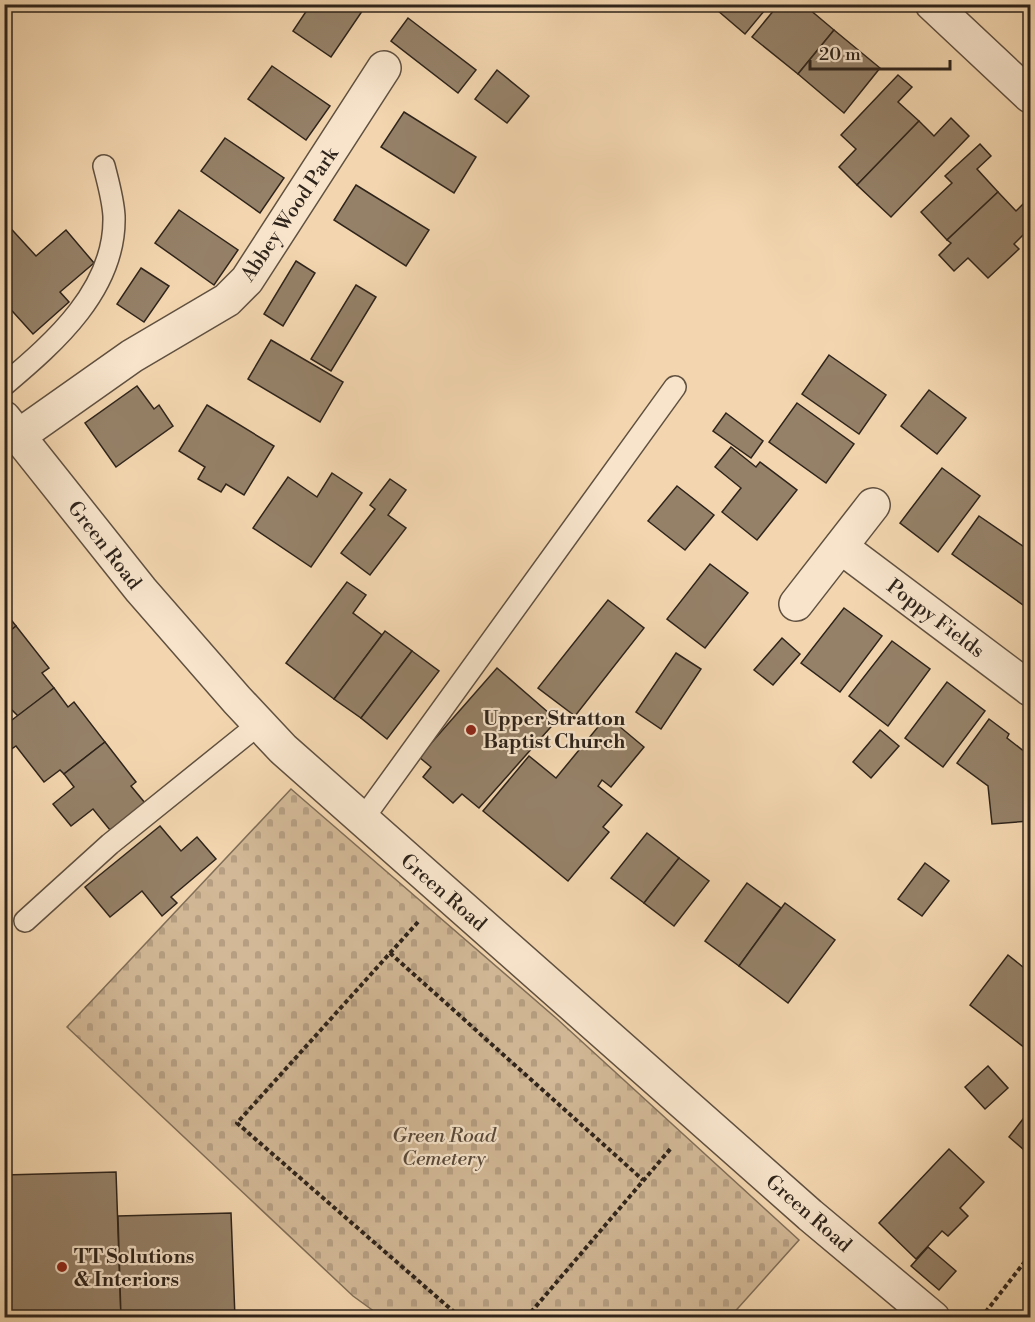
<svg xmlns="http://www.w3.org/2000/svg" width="1035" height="1322" font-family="'Libre Bodoni',serif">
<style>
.cemetery{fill:url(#cemetery-stones);stroke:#806e58;stroke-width:1.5}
.building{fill:#958168;stroke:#2f241b;stroke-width:1.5}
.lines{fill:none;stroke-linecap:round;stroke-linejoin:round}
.lane-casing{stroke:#605040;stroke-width:24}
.street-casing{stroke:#605040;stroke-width:36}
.path{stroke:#2f241b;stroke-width:4;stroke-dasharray:4.5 3;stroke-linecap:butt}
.lane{stroke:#f7e4cb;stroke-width:21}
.street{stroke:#f7e4cb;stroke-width:33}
.poi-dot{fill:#8f2418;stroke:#f7e4cb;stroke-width:2}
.labels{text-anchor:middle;stroke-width:4.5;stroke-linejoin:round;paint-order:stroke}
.street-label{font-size:20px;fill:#2f241b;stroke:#f7e4cb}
.poi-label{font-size:20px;font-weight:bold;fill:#2f241b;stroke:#f7e4cb;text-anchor:start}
.park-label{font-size:20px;font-style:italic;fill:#58493a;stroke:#f7e4cb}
</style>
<defs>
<pattern id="cemetery-stones" width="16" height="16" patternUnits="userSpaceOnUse" patternTransform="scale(1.5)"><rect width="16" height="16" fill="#d2b896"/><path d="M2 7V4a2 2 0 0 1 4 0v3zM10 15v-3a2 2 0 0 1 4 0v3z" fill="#b59e81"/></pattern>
</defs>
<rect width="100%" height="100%" fill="#f3d6af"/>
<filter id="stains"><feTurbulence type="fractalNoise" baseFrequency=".00333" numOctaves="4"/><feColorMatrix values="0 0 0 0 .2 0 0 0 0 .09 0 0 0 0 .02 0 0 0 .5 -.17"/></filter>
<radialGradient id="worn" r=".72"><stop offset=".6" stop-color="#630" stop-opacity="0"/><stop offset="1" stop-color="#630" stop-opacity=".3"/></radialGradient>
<polygon class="cemetery" points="291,789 556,1018 799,1240 730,1317 382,1317 353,1296 67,1027"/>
<g class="building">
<polygon points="311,4 367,4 331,57 293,31"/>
<polygon points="710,4 770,4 745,34"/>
<polygon points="779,4 803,4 834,30 798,74 752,37"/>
<polygon points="408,18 476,70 458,93 391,41"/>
<polygon points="834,30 880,68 844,113 798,74"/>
<polygon points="272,66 330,106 306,140 248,99"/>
<polygon points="497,70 529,96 507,123 475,99"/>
<polygon points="898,75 912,87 898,102 919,121 857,185 839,167 856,149 841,135"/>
<polygon points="404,112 476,157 454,193 381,147"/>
<polygon points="951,118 969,136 891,217 857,185 919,121 934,136"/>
<polygon points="225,138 284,178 260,213 201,171"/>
<polygon points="980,144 991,156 977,169 998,192 947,240 921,212 952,183 945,176"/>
<polygon points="356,185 429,230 406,266 334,220"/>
<polygon points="998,192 1016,211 1030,197 1030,228 1014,244 1019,249 988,278 968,258 954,271 939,255 951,243 947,240"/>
<polygon points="179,210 238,250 214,285 155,243"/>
<polygon points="4,221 36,256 66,230 94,263 60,292 69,302 33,334 4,302"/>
<polygon points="296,261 315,273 283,326 264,314"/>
<polygon points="141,268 169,286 144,322 117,304"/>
<polygon points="356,285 376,297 331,371 311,359"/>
<polygon points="271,340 343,382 320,422 248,379"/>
<polygon points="829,355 886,395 859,434 802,394"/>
<polygon points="137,386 154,409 159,405 173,426 116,467 85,423"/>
<polygon points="929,390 966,418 937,454 901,426"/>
<polygon points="797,403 854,444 826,483 769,442"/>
<polygon points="207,405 274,446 244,495 226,484 221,492 198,479 205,467 179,451"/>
<polygon points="726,413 763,441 751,458 713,431"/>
<polygon points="731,447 756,467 760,462 797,490 757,540 722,512 741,488 715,467"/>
<polygon points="942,468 980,496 938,552 900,523"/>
<polygon points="332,473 362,493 311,567 253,528 288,477 317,497"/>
<polygon points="390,479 406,490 388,515 406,528 370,575 341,553 375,509 370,505"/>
<polygon points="677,486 714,515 685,550 648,521"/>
<polygon points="979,516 1030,551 1030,595 1023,605 952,554"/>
<polygon points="710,564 748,593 705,648 667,619"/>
<polygon points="347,582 366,595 353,613 382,635 334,699 286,663"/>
<polygon points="608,600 644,628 575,716 538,688"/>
<polygon points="844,608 882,636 840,692 801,663"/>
<polygon points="4,611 16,626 4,636"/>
<polygon points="16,626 49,668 42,673 54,688 18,716 12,710 4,716 4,636"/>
<polygon points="385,631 412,651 361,718 334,699"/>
<polygon points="782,638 800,654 773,685 754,670"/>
<polygon points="892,641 930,669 888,726 849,696"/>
<polygon points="412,651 439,671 387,739 361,718"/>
<polygon points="676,653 701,669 661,729 636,712"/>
<polygon points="497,668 557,720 479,808 462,794 453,803 423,777 431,767 419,757"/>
<polygon points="947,682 985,711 943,767 905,738"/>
<polygon points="54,688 68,707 74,702 105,742 64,774 60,770 44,782 16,746 4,754 4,726"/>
<polygon points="607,716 644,747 611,787 602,780 598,786 622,805 603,827 609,832 568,881 483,811 529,756 556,778"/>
<polygon points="989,719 1009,734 1007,738 1030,756 1030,821 992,824 988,786 957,763"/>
<polygon points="880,730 899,746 871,778 853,762"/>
<polygon points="105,742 136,782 131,786 145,803 110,830 93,809 71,826 53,804 74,787 64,774"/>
<polygon points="160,826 181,851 197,837 216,859 171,897 177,903 162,916 142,891 110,917 85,887"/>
<polygon points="647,833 679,858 644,903 611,878"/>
<polygon points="679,858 709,881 674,926 644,903"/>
<polygon points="925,863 949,881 922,916 898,899"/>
<polygon points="747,883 781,908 739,966 705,941"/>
<polygon points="785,903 835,940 788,1003 739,966"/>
<polygon points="1008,955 1028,971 1030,967 1030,1052 970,1005"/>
<polygon points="988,1066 1008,1088 985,1109 965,1087"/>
<polygon points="1030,1110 1030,1155 1009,1137"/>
<polygon points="949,1149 984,1182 960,1208 968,1216 948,1236 942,1231 916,1259 879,1223"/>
<polygon points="116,1172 121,1318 4,1318 4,1175"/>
<polygon points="231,1213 235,1318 121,1318 118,1216"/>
<polygon points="928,1247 956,1271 939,1290 911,1266"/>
</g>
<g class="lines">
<defs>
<g id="lane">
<path d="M4,385C55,342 116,289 114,216C113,199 108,182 104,166"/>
<polyline points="362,820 675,387"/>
<polyline points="25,921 110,844 259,724"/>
</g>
<g id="street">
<polyline points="932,4 1030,96"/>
<polyline points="4,418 141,590 237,700 283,749 810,1215 933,1318"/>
<polyline points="20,435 132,356 227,300 247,280 384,68"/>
<polyline points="841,547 1030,689"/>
<polyline points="796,604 873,505"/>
</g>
</defs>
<use href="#lane" class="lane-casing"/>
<use href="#street" class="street-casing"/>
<g class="path">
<polyline points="418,922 237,1123 461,1318"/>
<polyline points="390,953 643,1180"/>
<polyline points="526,1318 672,1147"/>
<polyline points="981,1318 1030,1255"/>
</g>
<use href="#lane" class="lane"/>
<use href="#street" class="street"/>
</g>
<g class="poi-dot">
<circle cx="471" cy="730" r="6"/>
<circle cx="62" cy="1267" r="6"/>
</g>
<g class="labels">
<g class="street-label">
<text transform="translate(289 214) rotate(-56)" y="7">Abbey Wood Park</text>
<text transform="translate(105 545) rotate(52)" y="7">Green Road</text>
<text transform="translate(936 618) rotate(37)" y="7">Poppy Fields</text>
<text transform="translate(444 892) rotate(41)" y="7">Green Road</text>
<text transform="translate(809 1213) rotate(41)" y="7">Green Road</text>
</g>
<g class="poi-label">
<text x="483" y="725">Upper Stratton<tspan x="483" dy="23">Baptist Church</tspan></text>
<text x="74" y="1263">TT Solutions<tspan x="74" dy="23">&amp; Interiors</tspan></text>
</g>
<g class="park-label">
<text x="444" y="1142">Green Road<tspan x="444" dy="23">Cemetery</tspan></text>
</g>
</g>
<rect width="1035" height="1322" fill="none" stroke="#f3d6af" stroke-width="24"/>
<rect x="6" y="6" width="1023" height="1310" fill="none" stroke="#2f241b" stroke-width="3"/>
<rect x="12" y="12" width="1011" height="1298" fill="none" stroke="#2f241b" stroke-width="1.5"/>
<path d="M810 60v9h140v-9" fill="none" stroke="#2f241b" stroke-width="3"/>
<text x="819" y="60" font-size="18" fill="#2f241b" stroke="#f7e4cb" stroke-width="4.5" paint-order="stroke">20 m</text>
<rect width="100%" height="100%" filter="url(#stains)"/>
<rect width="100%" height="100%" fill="url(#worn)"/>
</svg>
